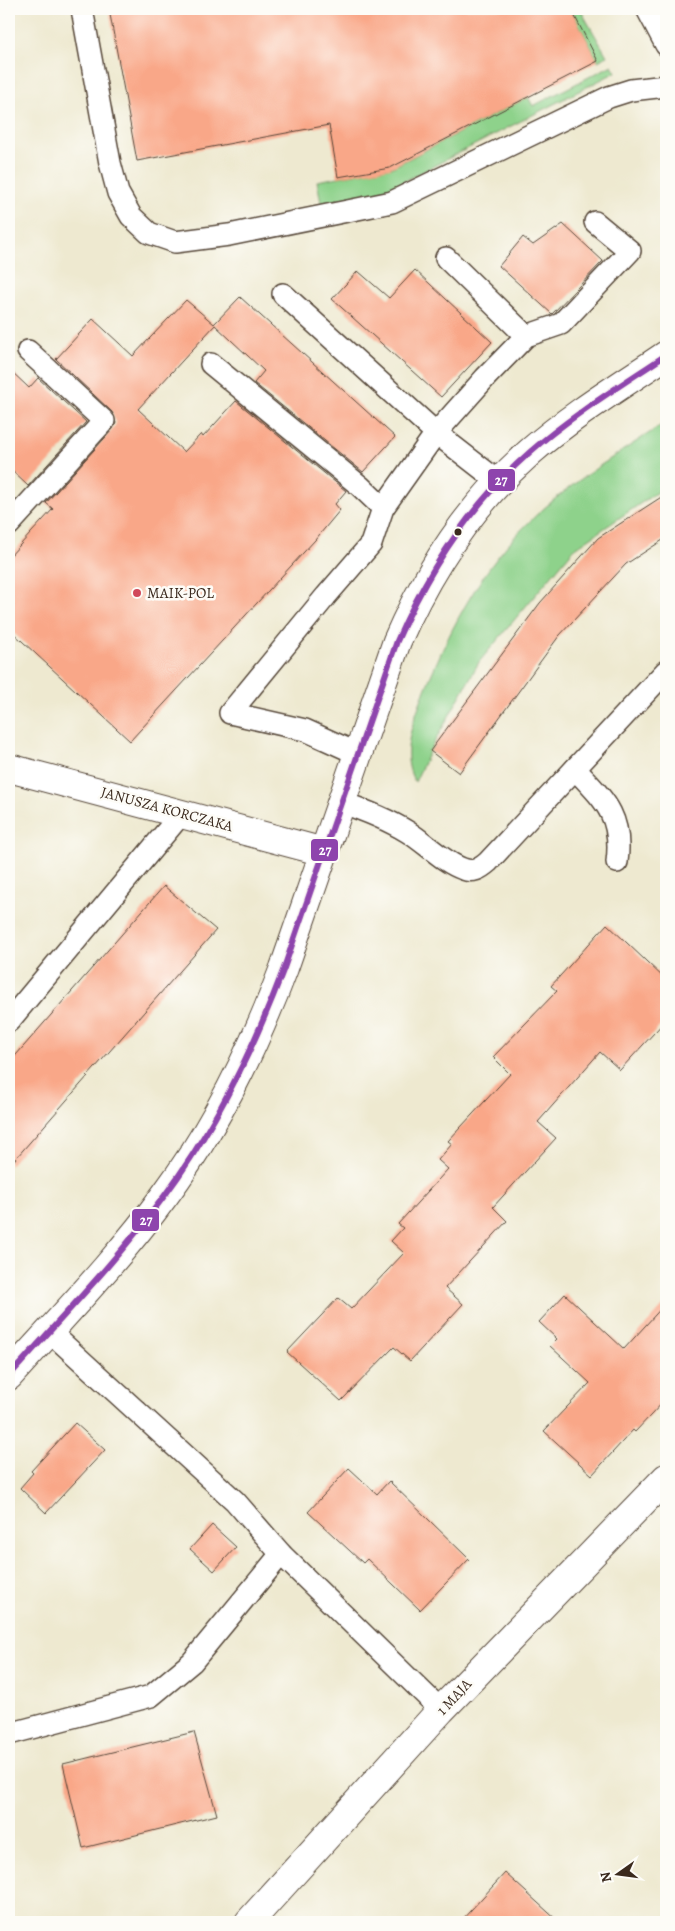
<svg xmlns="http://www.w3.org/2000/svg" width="675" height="1931" font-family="Alegreya,serif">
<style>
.green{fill:#8ed28b;stroke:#647e54}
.building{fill:#f9a788}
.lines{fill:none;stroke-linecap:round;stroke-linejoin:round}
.lane-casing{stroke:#564739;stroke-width:24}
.street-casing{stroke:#564739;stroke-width:30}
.lane{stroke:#fff;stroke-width:21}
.street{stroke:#fff;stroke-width:28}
.bus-1-casing{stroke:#fdfcf7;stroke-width:10}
.bus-1{stroke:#8e44ad;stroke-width:6}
.bus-dot{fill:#3b2a1e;stroke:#fdfcf7;stroke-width:2}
.poi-dot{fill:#d1495b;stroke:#fdfcf7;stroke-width:2}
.labels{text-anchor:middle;stroke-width:5;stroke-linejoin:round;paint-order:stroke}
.poi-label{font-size:15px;fill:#3b2a1e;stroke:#fdfcf7;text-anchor:start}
.street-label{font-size:15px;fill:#3b2a1e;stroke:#fdfcf7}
.line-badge{stroke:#fdfcf7;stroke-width:2}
.badge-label{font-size:14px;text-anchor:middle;font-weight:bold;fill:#fff}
</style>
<rect width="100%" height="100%" fill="#fdfcf7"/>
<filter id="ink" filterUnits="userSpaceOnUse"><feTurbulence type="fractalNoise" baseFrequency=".02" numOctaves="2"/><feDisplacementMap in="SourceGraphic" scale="10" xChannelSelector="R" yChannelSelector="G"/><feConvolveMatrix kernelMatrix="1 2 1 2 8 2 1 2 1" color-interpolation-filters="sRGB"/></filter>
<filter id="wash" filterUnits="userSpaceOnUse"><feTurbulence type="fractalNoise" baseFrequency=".0096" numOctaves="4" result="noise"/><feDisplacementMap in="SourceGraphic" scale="20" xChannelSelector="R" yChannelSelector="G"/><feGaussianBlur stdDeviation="1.12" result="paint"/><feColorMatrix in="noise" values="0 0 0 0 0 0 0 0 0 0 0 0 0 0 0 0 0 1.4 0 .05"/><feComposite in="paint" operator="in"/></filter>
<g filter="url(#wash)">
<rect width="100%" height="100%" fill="#eee9d0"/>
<g class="green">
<polygon points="571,9 580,9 607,56 598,61"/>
<polygon points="612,65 616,72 393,187 374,194 321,203 317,181 393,167 528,97 533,106"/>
<path d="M666,422V486L574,549L479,662L429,752L415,782C399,756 413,722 423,695C447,635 476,577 521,530C562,487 617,455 666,422Z"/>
</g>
<g id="blocks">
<g class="building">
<polygon points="109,9 571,9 598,61 390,168 338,177 329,125 137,161"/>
<polygon points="563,224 603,261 552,314 499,266 523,237 533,245"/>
<polygon points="415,270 492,342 441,397 332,299 358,271 389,298"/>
<polygon points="240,297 395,437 363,472 254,383 264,371 215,325 138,409 184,452 201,434 203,437 236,401 346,491 335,504 340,510 315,540 130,741 9,629 9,557 53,509 46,503 113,429 116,423 112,412 56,359 93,319 133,356 186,300 214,324"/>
<polygon points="9,369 29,388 38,378 86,422 28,486 9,468"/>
<polygon points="666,494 666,538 626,564 559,636 459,773 430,751 540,603 598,538"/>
<polygon points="164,886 216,930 9,1166 9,1063"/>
<polygon points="607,924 666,980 666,1020 620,1070 600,1052 538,1122 556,1138 493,1207 507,1221 445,1288 463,1304 410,1361 394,1347 341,1401 287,1352 338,1298 351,1309 404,1253 391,1241 403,1228 398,1224 448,1169 438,1160 452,1144 448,1141 510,1074 493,1057 557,991 551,986"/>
<polygon points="565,1294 624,1349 666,1303 666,1399 635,1432 633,1430 592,1475 544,1431 590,1383 550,1346 557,1339 539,1322"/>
<polygon points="75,1423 105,1450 46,1513 20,1488 33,1473 31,1471"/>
<polygon points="349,1468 377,1494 389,1481 469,1559 420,1610 367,1559 363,1563 308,1512"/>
<polygon points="212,1525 236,1547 214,1571 190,1549"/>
<polygon points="194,1732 217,1815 83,1848 63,1764"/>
<polygon points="505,1873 559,1922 460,1922"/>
</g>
</g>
</g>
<g filter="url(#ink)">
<use href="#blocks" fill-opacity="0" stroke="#564739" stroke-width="1"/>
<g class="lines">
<defs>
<g id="lane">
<polyline points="82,9 110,163 118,193 131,216 149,233 175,242 229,235 392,202 609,97 631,90 666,86"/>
<polyline points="647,9 666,45"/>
<polyline points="446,258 526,336"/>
<polyline points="283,294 436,433 499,482"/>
<polyline points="211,364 360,486 383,508"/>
<polyline points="9,525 104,421 28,351"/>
<polyline points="356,753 305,730 230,713 326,596 371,544 383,508 436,433 485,378 526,336 561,324 630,251 595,222"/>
<path d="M575,769C604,800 623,816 617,862"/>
<path d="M340,802C364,810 387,819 408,832C426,843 443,862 463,869C473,873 480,869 488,862L666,671"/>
<polyline points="9,1021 182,813"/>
<polyline points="49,1331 235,1501 281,1554 441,1710"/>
<polyline points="9,1734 151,1696 192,1662 281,1554"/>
</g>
<g id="street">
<polyline points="9,768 324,852"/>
<path d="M9,1376C62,1317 118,1259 165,1195C216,1126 254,1048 284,968L397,641C428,570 471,504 530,452C571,416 620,386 666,355"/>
<polyline points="249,1922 441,1710 666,1478"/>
</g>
</defs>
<use href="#lane" class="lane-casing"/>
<use href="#street" class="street-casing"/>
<use href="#lane" class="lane"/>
<use href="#street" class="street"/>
<defs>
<path id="bus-1" d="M9,1376C62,1317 118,1259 165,1195C216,1126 254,1048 284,968L397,641C428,570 471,504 530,452C571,416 620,386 666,355"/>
</defs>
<use href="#bus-1" class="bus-1-casing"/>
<use href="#bus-1" class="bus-1"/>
</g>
</g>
<circle class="bus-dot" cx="458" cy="532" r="4.5"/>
<circle class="poi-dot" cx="137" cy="593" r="5"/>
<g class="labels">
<g class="poi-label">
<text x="147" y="598">MAIK-POL</text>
</g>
<g class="street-label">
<text transform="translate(167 809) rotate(15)" y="5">JANUSZA KORCZAKA</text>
<text transform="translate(454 1697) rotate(-47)" y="5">1 MAJA</text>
</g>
</g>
<g class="line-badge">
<rect x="487" y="468" width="29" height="24" rx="5" fill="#8e44ad"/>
<rect x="310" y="838" width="29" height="24" rx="5" fill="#8e44ad"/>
<rect x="131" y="1208" width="29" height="24" rx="5" fill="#8e44ad"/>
</g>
<g class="badge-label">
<text x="501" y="485">27</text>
<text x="325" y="855">27</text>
<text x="146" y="1225">27</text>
</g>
<rect width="675" height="1931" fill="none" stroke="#fdfcf7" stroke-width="30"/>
<g transform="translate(618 1874) rotate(256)" stroke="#fdfcf7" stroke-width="4" paint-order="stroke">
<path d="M0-4L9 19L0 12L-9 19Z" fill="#3b2a1e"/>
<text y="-8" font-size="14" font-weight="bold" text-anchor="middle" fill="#3b2a1e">N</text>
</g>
</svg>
